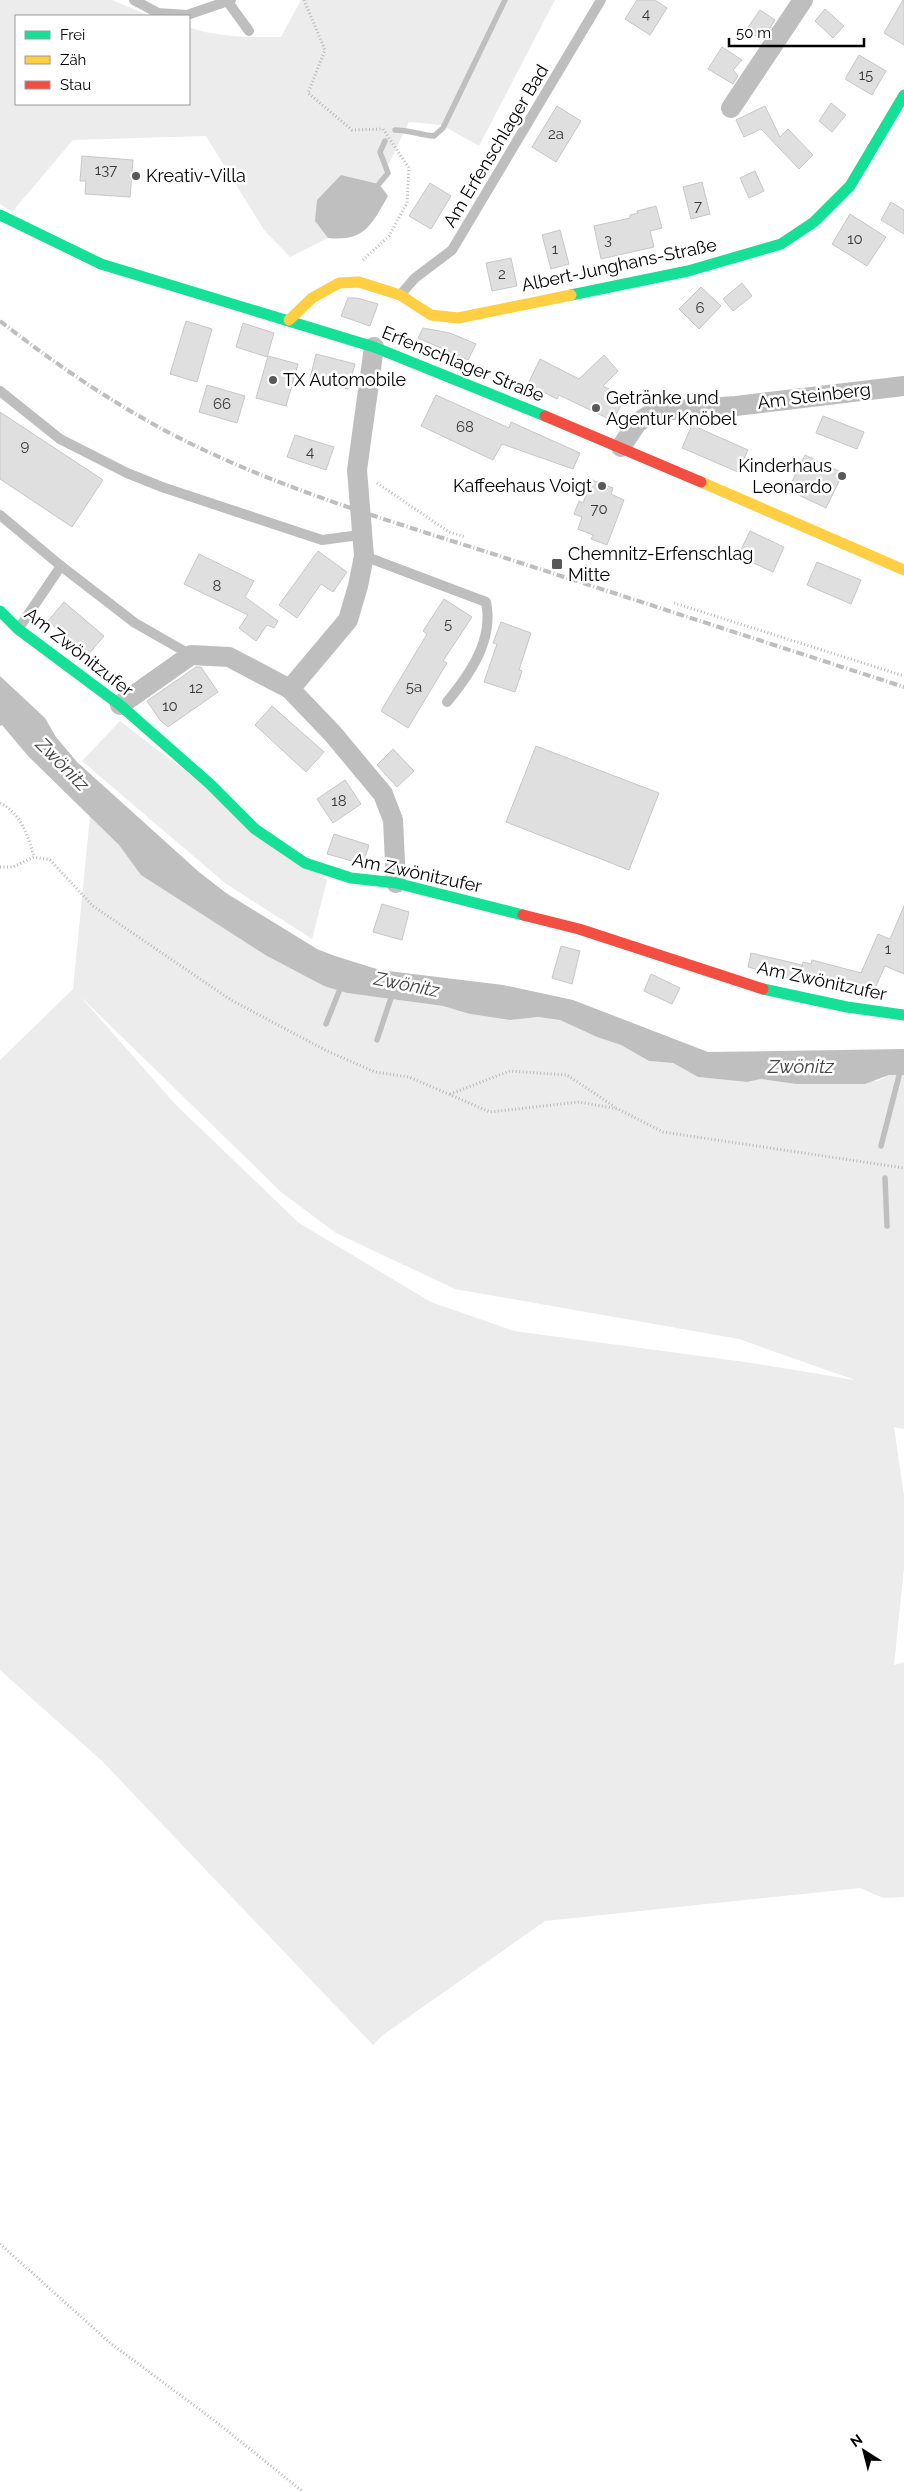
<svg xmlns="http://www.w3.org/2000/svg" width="904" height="2491" font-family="Raleway,sans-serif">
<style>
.green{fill:#ececec;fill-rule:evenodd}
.water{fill:#bfbfbf}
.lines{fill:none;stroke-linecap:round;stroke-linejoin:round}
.stream{stroke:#bfbfbf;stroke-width:5.5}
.building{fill:#dfdfdf;stroke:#c7c7c7}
.path{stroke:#b9b9b9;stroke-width:3;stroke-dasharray:1 2.5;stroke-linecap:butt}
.lane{stroke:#bebebe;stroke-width:10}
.street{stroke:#bebebe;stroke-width:20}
.fast{stroke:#16e098;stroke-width:11}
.slow{stroke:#ffcf43;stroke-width:11}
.jam{stroke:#f24e42;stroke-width:11}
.rail{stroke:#bebebe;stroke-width:4;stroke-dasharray:8 2.5 1 2.5;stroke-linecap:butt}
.poi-dot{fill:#595959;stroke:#fff;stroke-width:2}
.labels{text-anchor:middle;stroke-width:5;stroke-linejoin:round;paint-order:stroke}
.number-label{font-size:15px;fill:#383838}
.street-label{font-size:18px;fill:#000;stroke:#fff}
.poi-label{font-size:18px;fill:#000;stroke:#fff;text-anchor:start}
.water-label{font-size:19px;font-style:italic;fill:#444;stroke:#fff}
</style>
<rect width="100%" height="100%" fill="#fff"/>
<g class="green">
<path d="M0,0H112L150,16H16V104H189V27C218,38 251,37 281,37L301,0H555L479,146L442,125L409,122L379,184L341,175L315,221L328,238L290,257L264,230L206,136L73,140L12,212L0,204Z"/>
<polygon points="120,721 327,880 312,939 225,883 82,761"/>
<path d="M90,816L119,845L142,875L267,956L324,986L347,993L443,1006L470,1014L510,1020L538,1017L560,1020L597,1037L621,1045L649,1061L673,1063L698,1077L747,1082L761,1079L796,1084L878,1081L889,1075H904V1429L894,1427L904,1496V1568L894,1665L904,1662V1897L883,1898L860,1888L545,1921L383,2035L373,2045L102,1761L0,1670V1060L73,989ZM80,996L281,1192L336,1233L455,1289L739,1339L855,1380L745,1362L514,1331L431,1302L299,1223L176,1105Z"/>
</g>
<g class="water">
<path d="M341,175L379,184L388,196C372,224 365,242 328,238L315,221L317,200Z"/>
<polygon points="0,676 45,718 56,737 77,762 199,872 226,893 317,949 335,956 380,970 503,985 573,1000 708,1052 904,1049 904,1075 889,1075 865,1084 796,1084 761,1079 747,1082 698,1077 673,1063 649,1061 621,1045 597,1037 560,1020 538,1017 510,1020 470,1014 443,1006 347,993 324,986 267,956 141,875 119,845 28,756 2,725 0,726"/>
</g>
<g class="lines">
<g class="stream">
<path d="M395,130C409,130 420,135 434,136L443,128L505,0"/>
<polyline points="379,184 388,173 380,152 385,141"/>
<polyline points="326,1024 342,984"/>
<polyline points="377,1040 393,992"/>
<polyline points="881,1146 901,1068"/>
<polyline points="885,1178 887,1226"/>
</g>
</g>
<g class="building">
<polygon points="637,0 655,0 667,8 650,35 625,19"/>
<polygon points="903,0 904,0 904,45 884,33"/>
<polygon points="825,9 844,26 833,38 815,21"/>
<polygon points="760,10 775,20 766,34 763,32 759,38 746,30"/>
<polygon points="722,47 742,60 733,70 738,76 733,84 708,69"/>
<polygon points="859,55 886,71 872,95 845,79"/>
<polygon points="831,103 846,115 832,132 819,121"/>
<polygon points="557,106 581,121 556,162 532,147"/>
<polygon points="765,106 780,137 788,129 813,155 799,169 761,129 744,137 736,120"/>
<polygon points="82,156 133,160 130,197 85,194 86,181 80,181"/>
<polygon points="755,171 764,191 749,198 740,178"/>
<polygon points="702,182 710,214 691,219 683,187"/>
<polygon points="430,183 451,196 431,229 409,216"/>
<polygon points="891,202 904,210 904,234 881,220"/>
<polygon points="656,206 662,228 650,231 654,247 601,259 594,226 630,218 630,215 638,213 637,211"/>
<polygon points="850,214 886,237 867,266 832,244"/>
<polygon points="560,230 569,264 551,269 542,235"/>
<polygon points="511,258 517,286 492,291 486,263"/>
<polygon points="742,283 752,296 733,311 723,299"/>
<polygon points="701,287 721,306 699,329 679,309"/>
<polygon points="348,298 357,298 378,304 370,326 341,316"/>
<polygon points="186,321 212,329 197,382 170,374"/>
<polygon points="243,323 274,333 267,357 236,347"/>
<polygon points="423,328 450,333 476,344 468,360 418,338"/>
<polygon points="316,354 355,364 348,389 310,379"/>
<polygon points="604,355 618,371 603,386 625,397 613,421 559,395 557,399 528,384 540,359 579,379"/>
<polygon points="268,356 298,364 286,406 256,398"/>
<polygon points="207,385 245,396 237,423 199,412"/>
<polygon points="436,395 509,428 511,422 580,453 573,469 502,444 493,460 421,426"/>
<polygon points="0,412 103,480 72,527 0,479"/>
<polygon points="823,416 864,432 857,449 816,433"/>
<polygon points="692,425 748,450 738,472 682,448"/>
<polygon points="295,435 334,447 326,470 287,457"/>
<polygon points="805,455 843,473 826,508 788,490"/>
<polygon points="592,480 613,488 611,494 624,500 607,545 591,539 593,535 578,529 582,517 574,514 579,501 583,503"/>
<polygon points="750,531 784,547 773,572 738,556"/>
<polygon points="318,551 347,572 333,592 321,584 297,618 279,605"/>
<polygon points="199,554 254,581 245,597 278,621 274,628 267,625 256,641 239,628 248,615 184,584"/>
<polygon points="817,562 861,580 851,604 807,585"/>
<polygon points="444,599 472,617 443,661 447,663 408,728 381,711 427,634 423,631"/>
<polygon points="64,602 104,636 88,655 48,621"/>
<polygon points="501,622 531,633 519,670 522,671 515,692 484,682 497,644 493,643"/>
<polygon points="196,667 201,667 218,692 168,727 160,720 147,701"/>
<polygon points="272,706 324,752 306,772 255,725"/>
<polygon points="536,746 659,793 629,870 506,822"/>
<polygon points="393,749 414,771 397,787 377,765"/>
<polygon points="345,780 361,804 333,823 317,799"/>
<polygon points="334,834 369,845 363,864 327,854"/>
<polygon points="382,904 409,912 402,940 373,932"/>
<polygon points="904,906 904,974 885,966 872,995 850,992 851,989 800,977 803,962 811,964 812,960 861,973 878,934 890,939"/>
<polygon points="561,946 580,951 572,984 552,978"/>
<polygon points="751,953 802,965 798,981 748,967"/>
<polygon points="651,974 680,988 672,1004 644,991"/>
</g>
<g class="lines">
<g class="path">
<polyline points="304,0 325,50 308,93 352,130 383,129 409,168 407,203 389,236 363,260"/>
<polyline points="377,483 449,532 466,537"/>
<polyline points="674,603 904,676"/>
<path d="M0,803C21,813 28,836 34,857"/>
<polyline points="0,867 13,867 34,857 50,860 93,906 231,1000 325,1050 375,1072 409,1077 490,1112 579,1102 618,1109 663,1132 904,1168"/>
<polyline points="450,1094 510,1071 567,1075 615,1107"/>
<polyline points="0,2244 109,2342 215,2421 302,2491"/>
</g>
<g class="lane">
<polyline points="134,0 158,13 187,15 231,0"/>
<polyline points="228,2 249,31"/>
<polyline points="401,294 415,278 452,250 601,0"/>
<polyline points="0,391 60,439 127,473 162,487 322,540 360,535"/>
<polyline points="0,515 61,566 135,623 191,655"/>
<path d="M364,556L486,602C494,640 470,674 447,702"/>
<polyline points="19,628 61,566"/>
</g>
<g class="street">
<polyline points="731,108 803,0"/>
<polyline points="621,447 637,423 655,411 736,406 904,386"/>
<polyline points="290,689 348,620 358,586 364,556 357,470 374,347"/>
<polyline points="120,705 191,655 229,657 290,689 333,734 383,794 393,820 396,883"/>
</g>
<g class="fast">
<polyline points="0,215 101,264 374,347 545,416"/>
<polyline points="571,295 688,271 781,244 814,222 850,186 904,95"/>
<polyline points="0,611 18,629 120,705 210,784 255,829 305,863 351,878 396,883 523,915"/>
<polyline points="763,989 847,1007 904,1015"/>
</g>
<g class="slow">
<polyline points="289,320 312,298 339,283 359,282 400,295 431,315 458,318 571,295"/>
<polyline points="701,482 904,570"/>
</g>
<g class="jam">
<polyline points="545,416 701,482"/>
<polyline points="523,915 579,929 763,989"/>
</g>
<path class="rail" d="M0,321C63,370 131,416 204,450C306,498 417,529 524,564C651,605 777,646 904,687"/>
</g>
<g class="poi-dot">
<circle cx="136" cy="176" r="5"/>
<circle cx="273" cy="380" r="5"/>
<circle cx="596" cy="408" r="5"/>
<circle cx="842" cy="476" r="5"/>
<circle cx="602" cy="486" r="5"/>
<rect x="551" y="558" width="12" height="12" rx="2.5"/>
</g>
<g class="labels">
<g class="number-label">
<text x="646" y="19">4</text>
<text x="866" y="80">15</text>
<text x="556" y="139">2a</text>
<text x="106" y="175">137</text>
<text x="698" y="211">7</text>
<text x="855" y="244">10</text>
<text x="608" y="245">3</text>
<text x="555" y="254">1</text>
<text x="502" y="279">2</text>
<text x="700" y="313">6</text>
<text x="222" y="409">66</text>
<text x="465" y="432">68</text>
<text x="25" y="451">9</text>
<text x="310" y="457">4</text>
<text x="599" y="514">70</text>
<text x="217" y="591">8</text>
<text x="448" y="629">5</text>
<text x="414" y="692">5a</text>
<text x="196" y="693">12</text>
<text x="170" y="711">10</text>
<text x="339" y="806">18</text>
<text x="888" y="954">1</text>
</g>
<g class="street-label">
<text transform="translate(496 146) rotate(-59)" y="6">Am Erfenschlager Bad</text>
<text transform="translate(619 265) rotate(-12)" y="6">Albert-Junghans-Straße</text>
<text transform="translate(463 364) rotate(22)" y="6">Erfenschlager Straße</text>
<text transform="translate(814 396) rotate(-7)" y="6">Am Steinberg</text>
<text transform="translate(79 652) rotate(38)" y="6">Am Zwönitzufer</text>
<text transform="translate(417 873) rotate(12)" y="6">Am Zwönitzufer</text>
<text transform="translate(822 981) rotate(12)" y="6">Am Zwönitzufer</text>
</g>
<g class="poi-label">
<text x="146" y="182">Kreativ-Villa</text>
<text x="283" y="386">TX Automobile</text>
<text x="606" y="404">Getränke und<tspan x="606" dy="21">Agentur Knöbel</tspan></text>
<text x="832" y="472" text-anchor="end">Kinderhaus<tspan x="832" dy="21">Leonardo</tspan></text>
<text x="592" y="492" text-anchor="end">Kaffeehaus Voigt</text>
<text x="568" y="560">Chemnitz-Erfenschlag<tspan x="568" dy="21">Mitte</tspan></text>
</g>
<g class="water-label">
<text transform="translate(63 764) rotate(45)" y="7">Zwönitz</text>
<text transform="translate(407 984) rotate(11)" y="7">Zwönitz</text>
<text x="801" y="1073">Zwönitz</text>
</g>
</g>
<rect x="15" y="15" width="175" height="90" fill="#ffffff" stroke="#999999"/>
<rect x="25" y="31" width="25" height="8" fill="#16e098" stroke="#999999"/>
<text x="60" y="40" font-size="15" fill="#000000">Frei</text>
<rect x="25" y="56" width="25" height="8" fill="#ffcf43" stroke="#999999"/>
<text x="60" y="65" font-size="15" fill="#000000">Zäh</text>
<rect x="25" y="81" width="25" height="8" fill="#f24e42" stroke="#999999"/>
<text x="60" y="90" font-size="15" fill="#000000">Stau</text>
<g transform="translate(864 2451) rotate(324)" stroke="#ffffff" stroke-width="4" paint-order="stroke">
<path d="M0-4L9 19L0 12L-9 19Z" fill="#000000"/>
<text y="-8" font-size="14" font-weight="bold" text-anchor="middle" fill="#000000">N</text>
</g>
<path d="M729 38v8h135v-8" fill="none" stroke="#000000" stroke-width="2.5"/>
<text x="736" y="38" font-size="15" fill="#000000" stroke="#ffffff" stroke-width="4" paint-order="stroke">50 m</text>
</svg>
